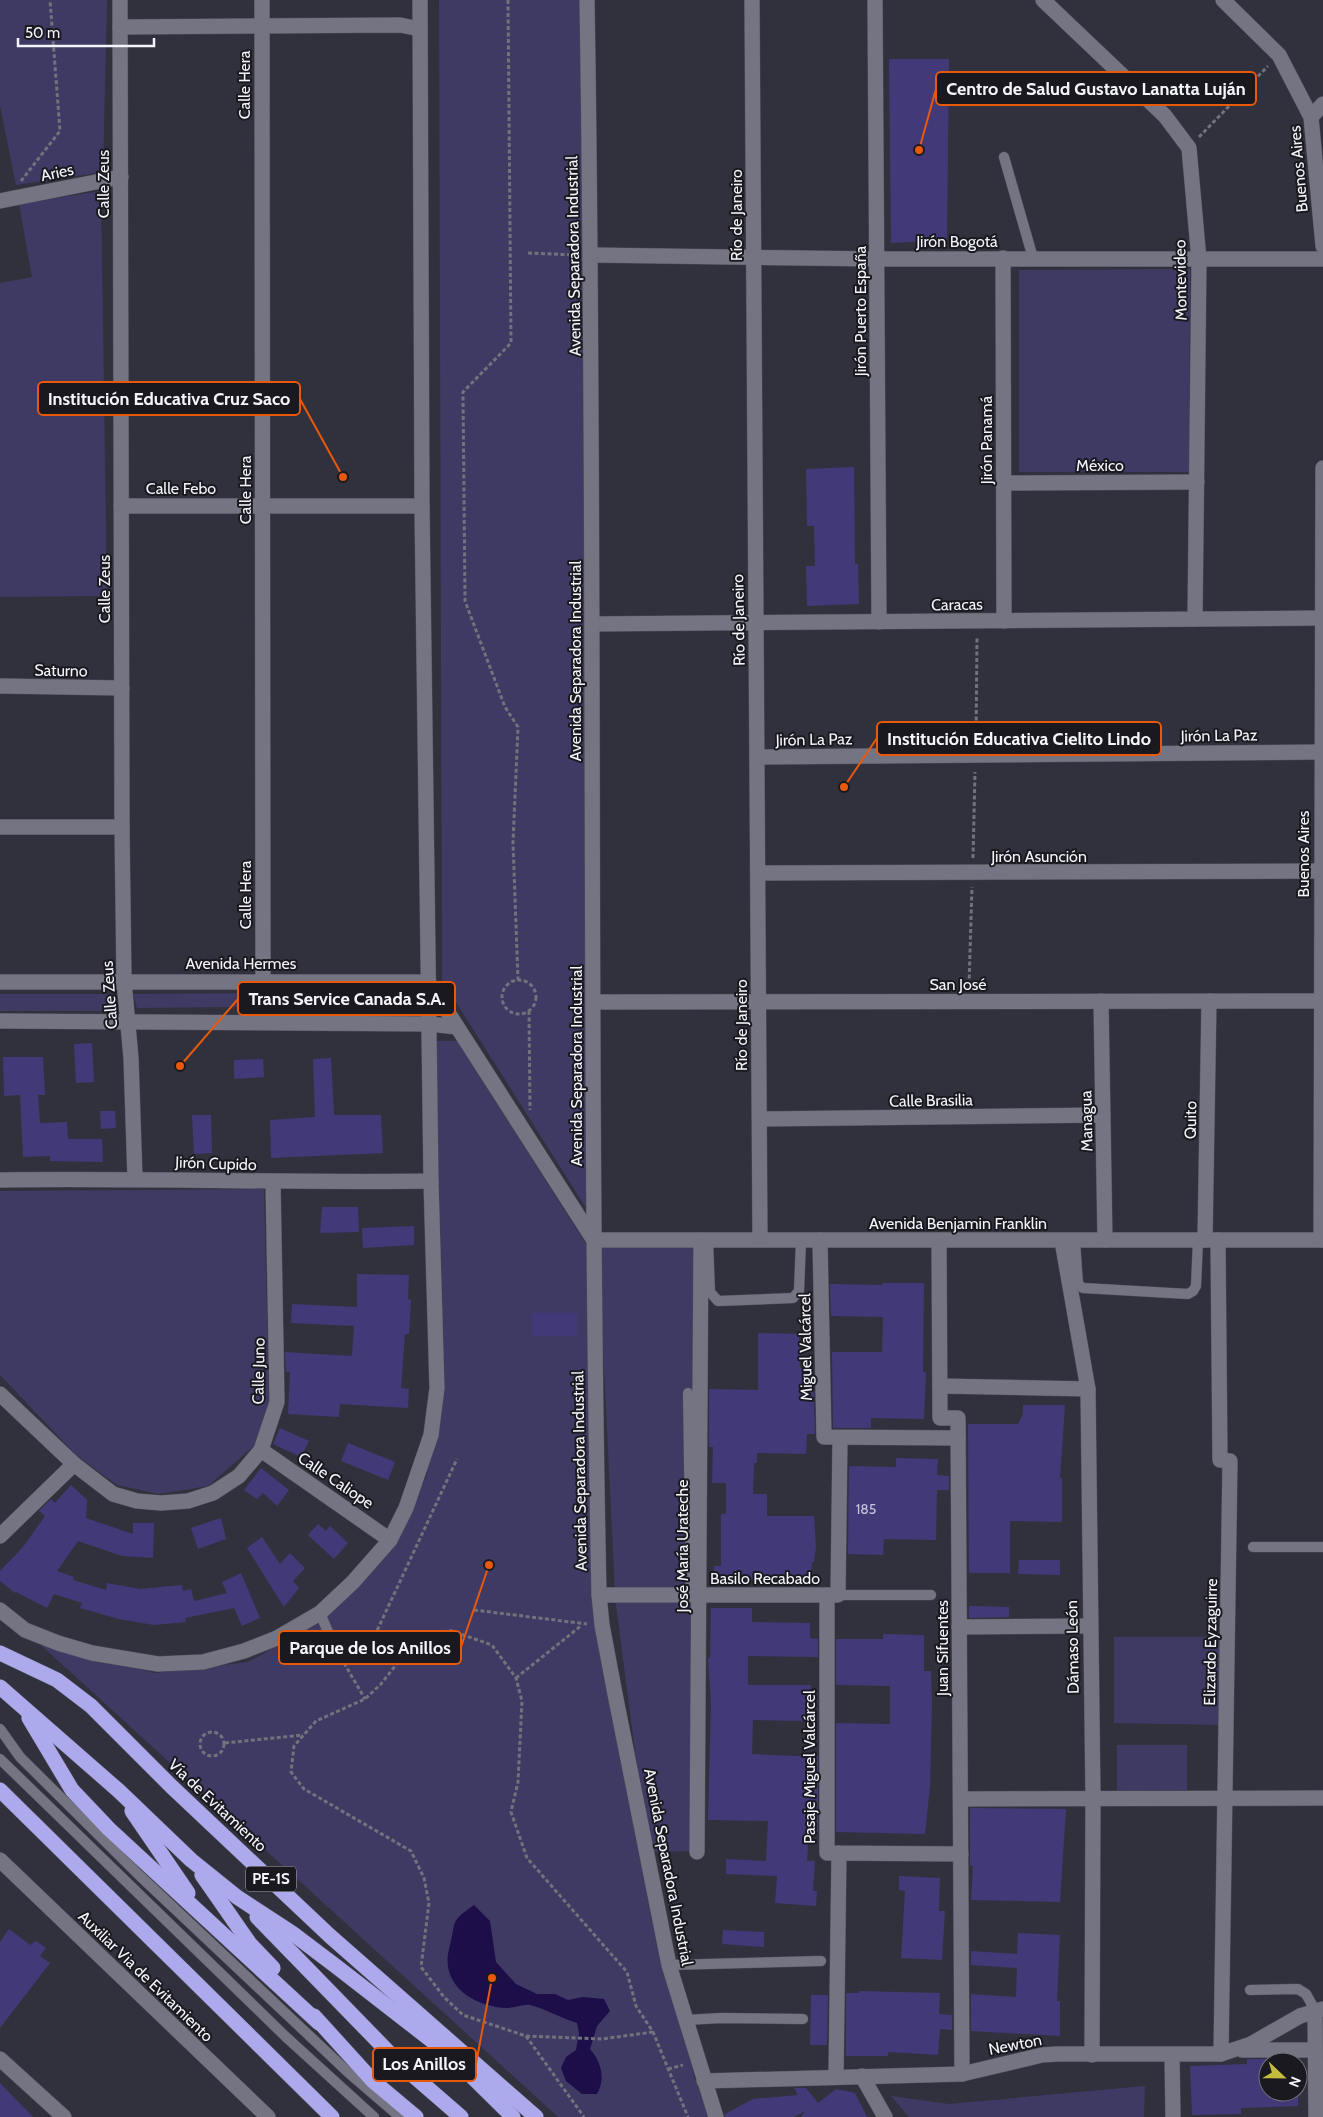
<svg xmlns="http://www.w3.org/2000/svg" width="1323" height="2117" font-family="Cabin,sans-serif">
<style>
.green{fill:#3e3a63}
.water{fill:#1d0e49}
.building{fill:#423a78}
.lines{fill:none;stroke-linecap:round;stroke-linejoin:round}
.lane-casing{stroke:#4e4d58;stroke-width:11}
.street-casing{stroke:#4e4d58;stroke-width:16}
.secondary-casing{stroke:#4e4d58;stroke-width:16}
.highway-casing{stroke:#4e4d58;stroke-width:16}
.path{stroke:#72727d;stroke-width:3;stroke-dasharray:4 2.5;stroke-linecap:butt}
.lane{stroke:#747483;stroke-width:10}
.street{stroke:#747483;stroke-width:15}
.secondary{stroke:#747483;stroke-width:15}
.highway{stroke:#ada9ed;stroke-width:15}
.labels{text-anchor:middle;stroke-width:4;stroke-linejoin:round;paint-order:stroke}
.number-label{font-size:14px;fill:#c8c6db}
.shield{fill:#19191f;stroke:#b2b2ba;stroke-width:1}
.shield-label{font-size:15px;font-weight:bold;fill:#f4f4fc}
.street-label{font-size:16px;fill:#f4f4fc;stroke:#19191f}
.leader{fill:none;stroke:#e8590c;stroke-width:2}
.callout-dot{fill:#e8590c;stroke:#19191f;stroke-width:2}
.callout{fill:#19191f;stroke:#e8590c;stroke-width:2}
.callout-label{font-size:18px;text-anchor:middle;font-weight:bold;fill:#f4f4fc}
</style>
<rect width="100%" height="100%" fill="#31313d"/>
<g class="green">
<polygon points="0,0 107,0 103,172 16,185 0,106"/>
<polygon points="439,0 581,0 588,1211 442,980"/>
<polygon points="101,191 107,596 0,597 0,283 32,277 19,204"/>
<polygon points="1190,269 1189,472 1019,472 1019,270"/>
<polygon points="407,992 407,1005 137,1008 133,994"/>
<polygon points="0,994 106,994 111,998 111,1009 106,1011 0,1011"/>
<polygon points="435,1041 457,1041 586,1244 604,1598 664,1967 696,2082 709,2117 558,2117 31,1636 87,1656 155,1673 248,1662 323,1621 356,1588 396,1541 426,1477 445,1388"/>
<polygon points="264,1189 269,1401 255,1445 208,1486 159,1494 117,1485 77,1456 0,1375 0,1191"/>
<polygon points="598,1244 697,1244 696,1593 615,1593"/>
<polygon points="615,1597 696,1599 693,1851 654,1852 636,1759"/>
<polygon points="1114,1637 1222,1637 1221,1725 1114,1723"/>
<polygon points="1117,1745 1187,1745 1187,1790 1117,1791"/>
<polygon points="1145,2086 1144,2117 909,2117 891,2096 949,2104"/>
</g>
<path class="water" d="M474,1905L490,1921L496,1962L516,1984L537,1994H555L568,2000L583,1997L604,1999L610,2011L597,2026L590,2049C601,2062 606,2078 597,2094H582L566,2081L561,2068L566,2057L576,2050L579,2033L577,2023C561,2018 546,2009 530,2005C523,2004 515,2008 507,2008C474,2007 440,1985 449,1949C457,1921 448,1923 474,1905Z"/>
<g class="building">
<polygon points="889,59 949,59 947,240 891,243"/>
<polygon points="854,467 855,564 858,564 859,604 807,606 806,566 815,566 814,526 807,526 806,469"/>
<polygon points="92,1043 94,1082 76,1083 74,1044"/>
<polygon points="3,1057 43,1057 45,1095 38,1095 40,1123 67,1122 68,1139 102,1139 103,1162 50,1161 50,1156 23,1157 20,1095 4,1096"/>
<polygon points="331,1058 334,1115 381,1115 383,1153 271,1158 270,1120 315,1117 313,1059"/>
<polygon points="263,1059 264,1077 234,1079 234,1060"/>
<polygon points="100,1111 115,1111 116,1128 101,1129"/>
<polygon points="192,1115 211,1115 212,1153 194,1154"/>
<polygon points="322,1207 358,1207 359,1232 320,1233"/>
<polygon points="414,1226 414,1245 363,1248 362,1228"/>
<polygon points="357,1274 409,1275 408,1299 411,1300 409,1334 405,1334 401,1388 409,1389 408,1408 340,1404 339,1417 288,1414 290,1372 286,1372 285,1352 352,1356 354,1326 291,1323 292,1304 357,1307"/>
<polygon points="882,1283 924,1283 923,1372 926,1372 924,1419 871,1418 871,1428 833,1428 832,1352 882,1352 883,1317 831,1316 830,1284 882,1285"/>
<rect x="532" y="1313" width="45" height="23"/>
<polygon points="758,1333 799,1334 800,1368 813,1368 815,1434 807,1434 806,1454 757,1453 757,1463 754,1463 753,1494 767,1494 767,1516 814,1516 816,1547 814,1562 812,1562 811,1580 714,1580 714,1566 721,1566 721,1514 726,1514 726,1483 712,1483 713,1447 709,1447 709,1389 758,1390"/>
<polygon points="1023,1405 1065,1405 1060,1478 1062,1478 1062,1522 1010,1521 1010,1573 969,1573 968,1424 1018,1424 1023,1414"/>
<polygon points="280,1428 309,1441 301,1457 273,1444"/>
<polygon points="348,1443 395,1462 388,1480 341,1461"/>
<polygon points="896,1458 938,1459 937,1475 949,1476 949,1490 937,1490 936,1540 884,1539 883,1555 848,1554 849,1466 896,1467"/>
<polygon points="261,1468 289,1490 277,1506 263,1493 257,1499 244,1490"/>
<polygon points="71,1485 87,1500 86,1518 133,1534 133,1523 154,1523 153,1558 122,1556 78,1541 57,1571 74,1577 73,1580 106,1590 107,1583 140,1589 182,1585 183,1591 191,1589 194,1601 227,1593 222,1582 241,1573 260,1618 242,1626 234,1608 185,1618 186,1622 154,1625 119,1619 80,1608 82,1603 54,1594 47,1608 16,1592 15,1593 0,1581 0,1571 23,1547 45,1516 39,1511 51,1499 55,1503"/>
<polygon points="221,1518 226,1539 198,1549 191,1528"/>
<polygon points="318,1524 326,1531 330,1526 348,1543 334,1559 308,1535"/>
<polygon points="262,1537 280,1564 290,1553 305,1568 293,1581 299,1588 284,1607 247,1548"/>
<polygon points="1019,1560 1060,1560 1060,1575 1018,1574"/>
<polygon points="969,1606 1009,1607 1009,1617 969,1618"/>
<polygon points="711,1608 752,1608 752,1622 810,1623 810,1638 818,1639 818,1657 748,1656 748,1685 811,1685 810,1721 753,1720 752,1754 818,1757 818,1832 809,1832 807,1861 815,1861 813,1891 817,1891 816,1906 775,1903 777,1876 726,1874 726,1859 766,1861 768,1821 708,1820 711,1702 708,1658 710,1658"/>
<polygon points="883,1634 924,1635 924,1671 931,1671 932,1702 930,1786 925,1834 836,1832 836,1723 890,1724 890,1686 836,1685 836,1639 883,1639"/>
<polygon points="970,1808 1066,1809 1060,1902 971,1900 973,1866 970,1866"/>
<polygon points="899,1876 940,1878 939,1911 945,1911 942,1960 901,1958 905,1891 899,1890"/>
<polygon points="9,1929 30,1945 36,1941 46,1948 40,1956 50,1963 0,2028 0,1942"/>
<polygon points="723,1930 764,1932 764,1947 722,1944"/>
<polygon points="1018,1933 1060,1935 1057,2001 1060,2001 1060,2036 971,2031 971,1994 1016,1997 1017,1968 971,1965 971,1951 1017,1954"/>
<polygon points="859,1991 940,1993 939,2014 952,2015 952,2030 940,2029 938,2055 888,2052 888,2056 846,2056 846,1993 859,1993"/>
<polygon points="811,1995 828,1995 827,2045 810,2045"/>
<polygon points="1247,2059 1268,2059 1268,2092 1298,2092 1298,2106 1241,2108 1241,2114 1192,2115 1190,2066 1247,2064"/>
<polygon points="0,2083 33,2117 0,2117"/>
<polygon points="794,2088 806,2088 818,2103 836,2089 855,2093 867,2117 801,2117 805,2111 794,2117 725,2117 725,2114 753,2099 798,2095"/>
</g>
<g class="lines">
<defs>
<g id="lane">
<polyline points="1004,157 1033,258"/>
<polyline points="708,1241 710,1292 718,1301 793,1298 799,1291 801,1240"/>
<polyline points="1075,1241 1078,1284 1083,1288 1188,1294 1193,1291 1196,1286 1198,1240"/>
<polyline points="688,1393 691,1595"/>
<polyline points="1253,1547 1323,1547"/>
<polyline points="838,1595 931,1595"/>
<polyline points="320,1613 337,1653"/>
<polyline points="0,1729 20,1757 141,1877 350,2074 400,2117"/>
<polyline points="0,1759 286,2037 374,2117"/>
<polyline points="669,1965 821,1961"/>
<polyline points="1250,1990 1298,1989 1306,1994 1315,2010"/>
<polyline points="686,2020 721,2018 803,2019"/>
</g>
<g id="street">
<polyline points="120,0 122,827 124,981 131,1058 135,1178"/>
<polyline points="262,0 263,981"/>
<polyline points="752,0 760,1240"/>
<polyline points="875,0 879,622"/>
<polyline points="1043,0 1165,116 1189,148 1199,260 1195,619"/>
<polyline points="1223,0 1279,55 1311,117 1323,246"/>
<polyline points="120,27 400,25 420,29"/>
<polyline points="1311,117 1323,104"/>
<polyline points="0,201 121,177"/>
<polyline points="592,255 877,259 1323,259"/>
<polyline points="1003,258 1004,621"/>
<polyline points="1003,483 1197,482"/>
<polyline points="121,506 422,506"/>
<polyline points="592,624 1323,618"/>
<polyline points="0,686 122,688"/>
<polyline points="757,757 1321,752"/>
<polyline points="0,827 122,827"/>
<polyline points="758,873 1321,871"/>
<polyline points="1101,1001 1105,1240"/>
<polyline points="593,1002 1323,1001"/>
<polyline points="760,1119 1103,1115"/>
<path d="M0,1180C144,1178 287,1183 431,1181"/>
<polyline points="820,1240 824,1437 958,1438"/>
<polyline points="939,1240 940,1418 958,1418 962,2074"/>
<polyline points="1205,1240 1209,1001"/>
<polyline points="1218,1240 1220,1460 1230,1461 1221,2054"/>
<polyline points="1321,1240 1323,468"/>
<polyline points="1062,1241 1088,1389 1093,1798 1092,2055"/>
<polyline points="940,1386 1088,1389"/>
<polyline points="0,1394 74,1464 113,1494 137,1501 161,1503 188,1501 213,1493 239,1476 261,1450 277,1402 273,1183"/>
<polyline points="261,1450 390,1540"/>
<polyline points="0,1536 74,1464"/>
<polyline points="599,1595 838,1595 840,1438"/>
<polyline points="827,1595 827,1853 961,1854"/>
<polyline points="959,1627 1089,1626"/>
<polyline points="961,1799 1323,1798"/>
<polyline points="697,1852 701,1240"/>
<polyline points="0,1860 268,2117"/>
<polyline points="1315,2010 1316,2117"/>
<polyline points="1242,2050 1315,2050"/>
<polyline points="1172,2055 1173,2117"/>
<polyline points="0,2059 64,2117"/>
<polyline points="862,2076 885,2117"/>
<polyline points="836,2077 839,1853"/>
<polyline points="704,2081 962,2074 1042,2055 1058,2054 1221,2054 1251,2044 1300,2016 1323,2009"/>
</g>
<g id="secondary">
<path d="M587,0C596,532 588,1063 599,1595L602,1625L615,1694L669,1965L716,2117"/>
<polyline points="0,982 428,982"/>
<polyline points="429,983 593,1239"/>
<polyline points="0,1021 429,1024 457,1027"/>
<polyline points="594,1240 1323,1240"/>
<polyline points="0,1610 25,1630 58,1643 92,1653 158,1664 203,1662 244,1651 277,1638 320,1613 353,1582 390,1540 406,1508 431,1435 437,1388 431,1181 422,506 420,0"/>
</g>
<g id="highway">
<polyline points="0,1653 57,1680 91,1706 172,1787 330,1936 536,2117"/>
<polyline points="0,1687 119,1791 191,1860 237,1897 292,1933 337,1967 449,2054 513,2117"/>
<polyline points="29,1718 72,1790 109,1829 319,2023"/>
<polyline points="0,1790 332,2117"/>
<polyline points="132,1811 188,1893"/>
<polyline points="202,1875 250,1944 273,1968"/>
<polyline points="257,1917 400,2064 461,2117"/>
<polyline points="314,2016 373,2081 416,2117"/>
</g>
</defs>
<use href="#lane" class="lane-casing"/>
<use href="#street" class="street-casing"/>
<use href="#secondary" class="secondary-casing"/>
<use href="#highway" class="highway-casing"/>
<g class="path">
<polyline points="508,0 511,343 463,392 465,601 505,707 518,727 513,843 518,980"/>
<polyline points="1199,137 1268,66"/>
<polyline points="21,181 60,131 50,0"/>
<polyline points="528,253 575,255"/>
<polyline points="976,740 977,637"/>
<polyline points="973,858 975,772"/>
<circle cx="519" cy="997" r="17"/>
<polyline points="969,985 972,887"/>
<polyline points="529,1011 530,1110"/>
<polyline points="474,1610 587,1624"/>
<polyline points="413,1648 375,1635 457,1459"/>
<polyline points="344,1663 365,1699"/>
<polyline points="516,1678 582,1625"/>
<circle cx="212" cy="1744" r="12"/>
<polyline points="225,1743 303,1735"/>
<polyline points="653,2032 602,2039 526,2036 463,2015 444,1997 421,1967 429,1903 424,1878 411,1851 304,1789 291,1772 294,1746 316,1721 365,1699 381,1684 407,1651 449,1630 492,1645 516,1678 522,1701 518,1782 511,1812 527,1858 627,1972 636,2006 653,2032 688,2117"/>
<polyline points="526,2036 584,2117"/>
<polyline points="668,2069 683,2065"/>
</g>
<use href="#lane" class="lane"/>
<use href="#street" class="street"/>
<use href="#secondary" class="secondary"/>
<use href="#highway" class="highway"/>
</g>
<g class="labels">
<g class="number-label">
<text x="866" y="1514">185</text>
</g>
<rect class="shield" x="246" y="1866.5" width="50" height="25" rx="4"/>
<g class="shield-label">
<text x="271" y="1884">PE-1S</text>
</g>
<g class="street-label">
<text transform="translate(244 85) rotate(-90)" y="6">Calle Hera</text>
<text transform="translate(1298 169) rotate(-95)" y="6">Buenos Aires</text>
<text transform="translate(57 172) rotate(-12)" y="6">Aries</text>
<text transform="translate(103 184) rotate(-90)" y="6">Calle Zeus</text>
<text transform="translate(736 215) rotate(-90)" y="6">Río de Janeiro</text>
<text x="957" y="247">Jirón Bogotá</text>
<text transform="translate(573 256) rotate(-91)" y="6">Avenida Separadora Industrial</text>
<text transform="translate(1180 280) rotate(-91)" y="6">Montevideo</text>
<text transform="translate(860 311) rotate(-90)" y="6">Jirón Puerto España</text>
<text transform="translate(986 440) rotate(-90)" y="6">Jirón Panamá</text>
<text x="1100" y="471">México</text>
<text x="181" y="494">Calle Febo</text>
<text transform="translate(245 490) rotate(-90)" y="6">Calle Hera</text>
<text transform="translate(104 589) rotate(-90)" y="6">Calle Zeus</text>
<text transform="translate(957 604) rotate(-1)" y="6">Caracas</text>
<text transform="translate(738 620) rotate(-91)" y="6">Río de Janeiro</text>
<text transform="translate(575 661) rotate(-90)" y="6">Avenida Separadora Industrial</text>
<text transform="translate(61 670) rotate(1)" y="6">Saturno</text>
<text transform="translate(1219 735) rotate(-1)" y="6">Jirón La Paz</text>
<text transform="translate(814 739) rotate(-1)" y="6">Jirón La Paz</text>
<text transform="translate(1303 854) rotate(-90)" y="6">Buenos Aires</text>
<text x="1039" y="862">Jirón Asunción</text>
<text transform="translate(245 895) rotate(-90)" y="6">Calle Hera</text>
<text x="241" y="969">Avenida Hermes</text>
<text x="958" y="990">San José</text>
<text transform="translate(109 995) rotate(-94)" y="6">Calle Zeus</text>
<text transform="translate(741 1025) rotate(-90)" y="6">Río de Janeiro</text>
<text transform="translate(576 1066) rotate(-90)" y="6">Avenida Separadora Industrial</text>
<text transform="translate(931 1100) rotate(-1)" y="6">Calle Brasilia</text>
<text transform="translate(1190 1120) rotate(-89)" y="6">Quito</text>
<text transform="translate(1086 1121) rotate(-91)" y="6">Managua</text>
<text transform="translate(216 1163) rotate(2)" y="6">Jirón Cupido</text>
<text x="958" y="1229">Avenida Benjamin Franklin</text>
<text transform="translate(805 1347) rotate(-91)" y="6">Miguel Valcárcel</text>
<text transform="translate(258 1371) rotate(-89)" y="6">Calle Juno</text>
<text transform="translate(579 1471) rotate(-91)" y="6">Avenida Separadora Industrial</text>
<text transform="translate(336 1480) rotate(34)" y="6">Calle Caliope</text>
<text transform="translate(682 1546) rotate(-90)" y="6">José María Urateche</text>
<text x="765" y="1584">Basilo Recabado</text>
<text transform="translate(1210 1642) rotate(-89)" y="6">Elizardo Eyzaguirre</text>
<text transform="translate(1072 1647) rotate(-91)" y="6">Dámaso León</text>
<text transform="translate(942 1648) rotate(-90)" y="6">Juan Sifuentes</text>
<text transform="translate(809 1767) rotate(-90)" y="6">Pasaje Miguel Valcárcel</text>
<text transform="translate(218 1805) rotate(43)" y="6">Vía de Evitamiento</text>
<text transform="translate(669 1867) rotate(79)" y="6">Avenida Separadora Industrial</text>
<text transform="translate(146 1976) rotate(44)" y="6">Auxiliar Via de Evitamiento</text>
<text transform="translate(1015 2044) rotate(-11)" y="6">Newton</text>
</g>
</g>
<path class="leader" d="M919 150L936 89M343 477L300 399M844 787L877 738M180 1066L238 999M489 1565L461 1647M492 1978L476 2064"/>
<g class="callout-dot">
<circle cx="919" cy="150" r="5"/>
<circle cx="343" cy="477" r="5"/>
<circle cx="844" cy="787" r="5"/>
<circle cx="180" cy="1066" r="5"/>
<circle cx="489" cy="1565" r="5"/>
<circle cx="492" cy="1978" r="5"/>
</g>
<g class="callout">
<rect x="936" y="72" width="320" height="33" rx="5"/>
<rect x="38" y="382" width="262" height="33" rx="5"/>
<rect x="877" y="722" width="284" height="33" rx="5"/>
<rect x="238" y="982" width="217" height="33" rx="5"/>
<rect x="279" y="1631" width="182" height="33" rx="5"/>
<rect x="373" y="2048" width="103" height="33" rx="5"/>
</g>
<g class="callout-label">
<text x="1096" y="95">Centro de Salud Gustavo Lanatta Luján</text>
<text x="169" y="405">Institución Educativa Cruz Saco</text>
<text x="1019" y="745">Institución Educativa Cielito Lindo</text>
<text x="347" y="1005">Trans Service Canada S.A.</text>
<text x="370" y="1654">Parque de los Anillos</text>
<text x="424" y="2070">Los Anillos</text>
</g>
<g transform="translate(1283 2077) rotate(112)"><circle r="24" fill="#19191f" stroke="#717177"/>
<path d="M0-4L9 19L0 12L-9 19Z" fill="#c3bd3e"/>
<text y="-8" font-size="14" font-weight="bold" text-anchor="middle" fill="#f4f4fc">N</text>
</g>
<path d="M18 38v8h136v-8" fill="none" stroke="#f4f4fc" stroke-width="2.5"/>
<text x="25" y="38" font-size="15" fill="#f4f4fc" stroke="#19191f" stroke-width="4" paint-order="stroke">50 m</text>
</svg>
